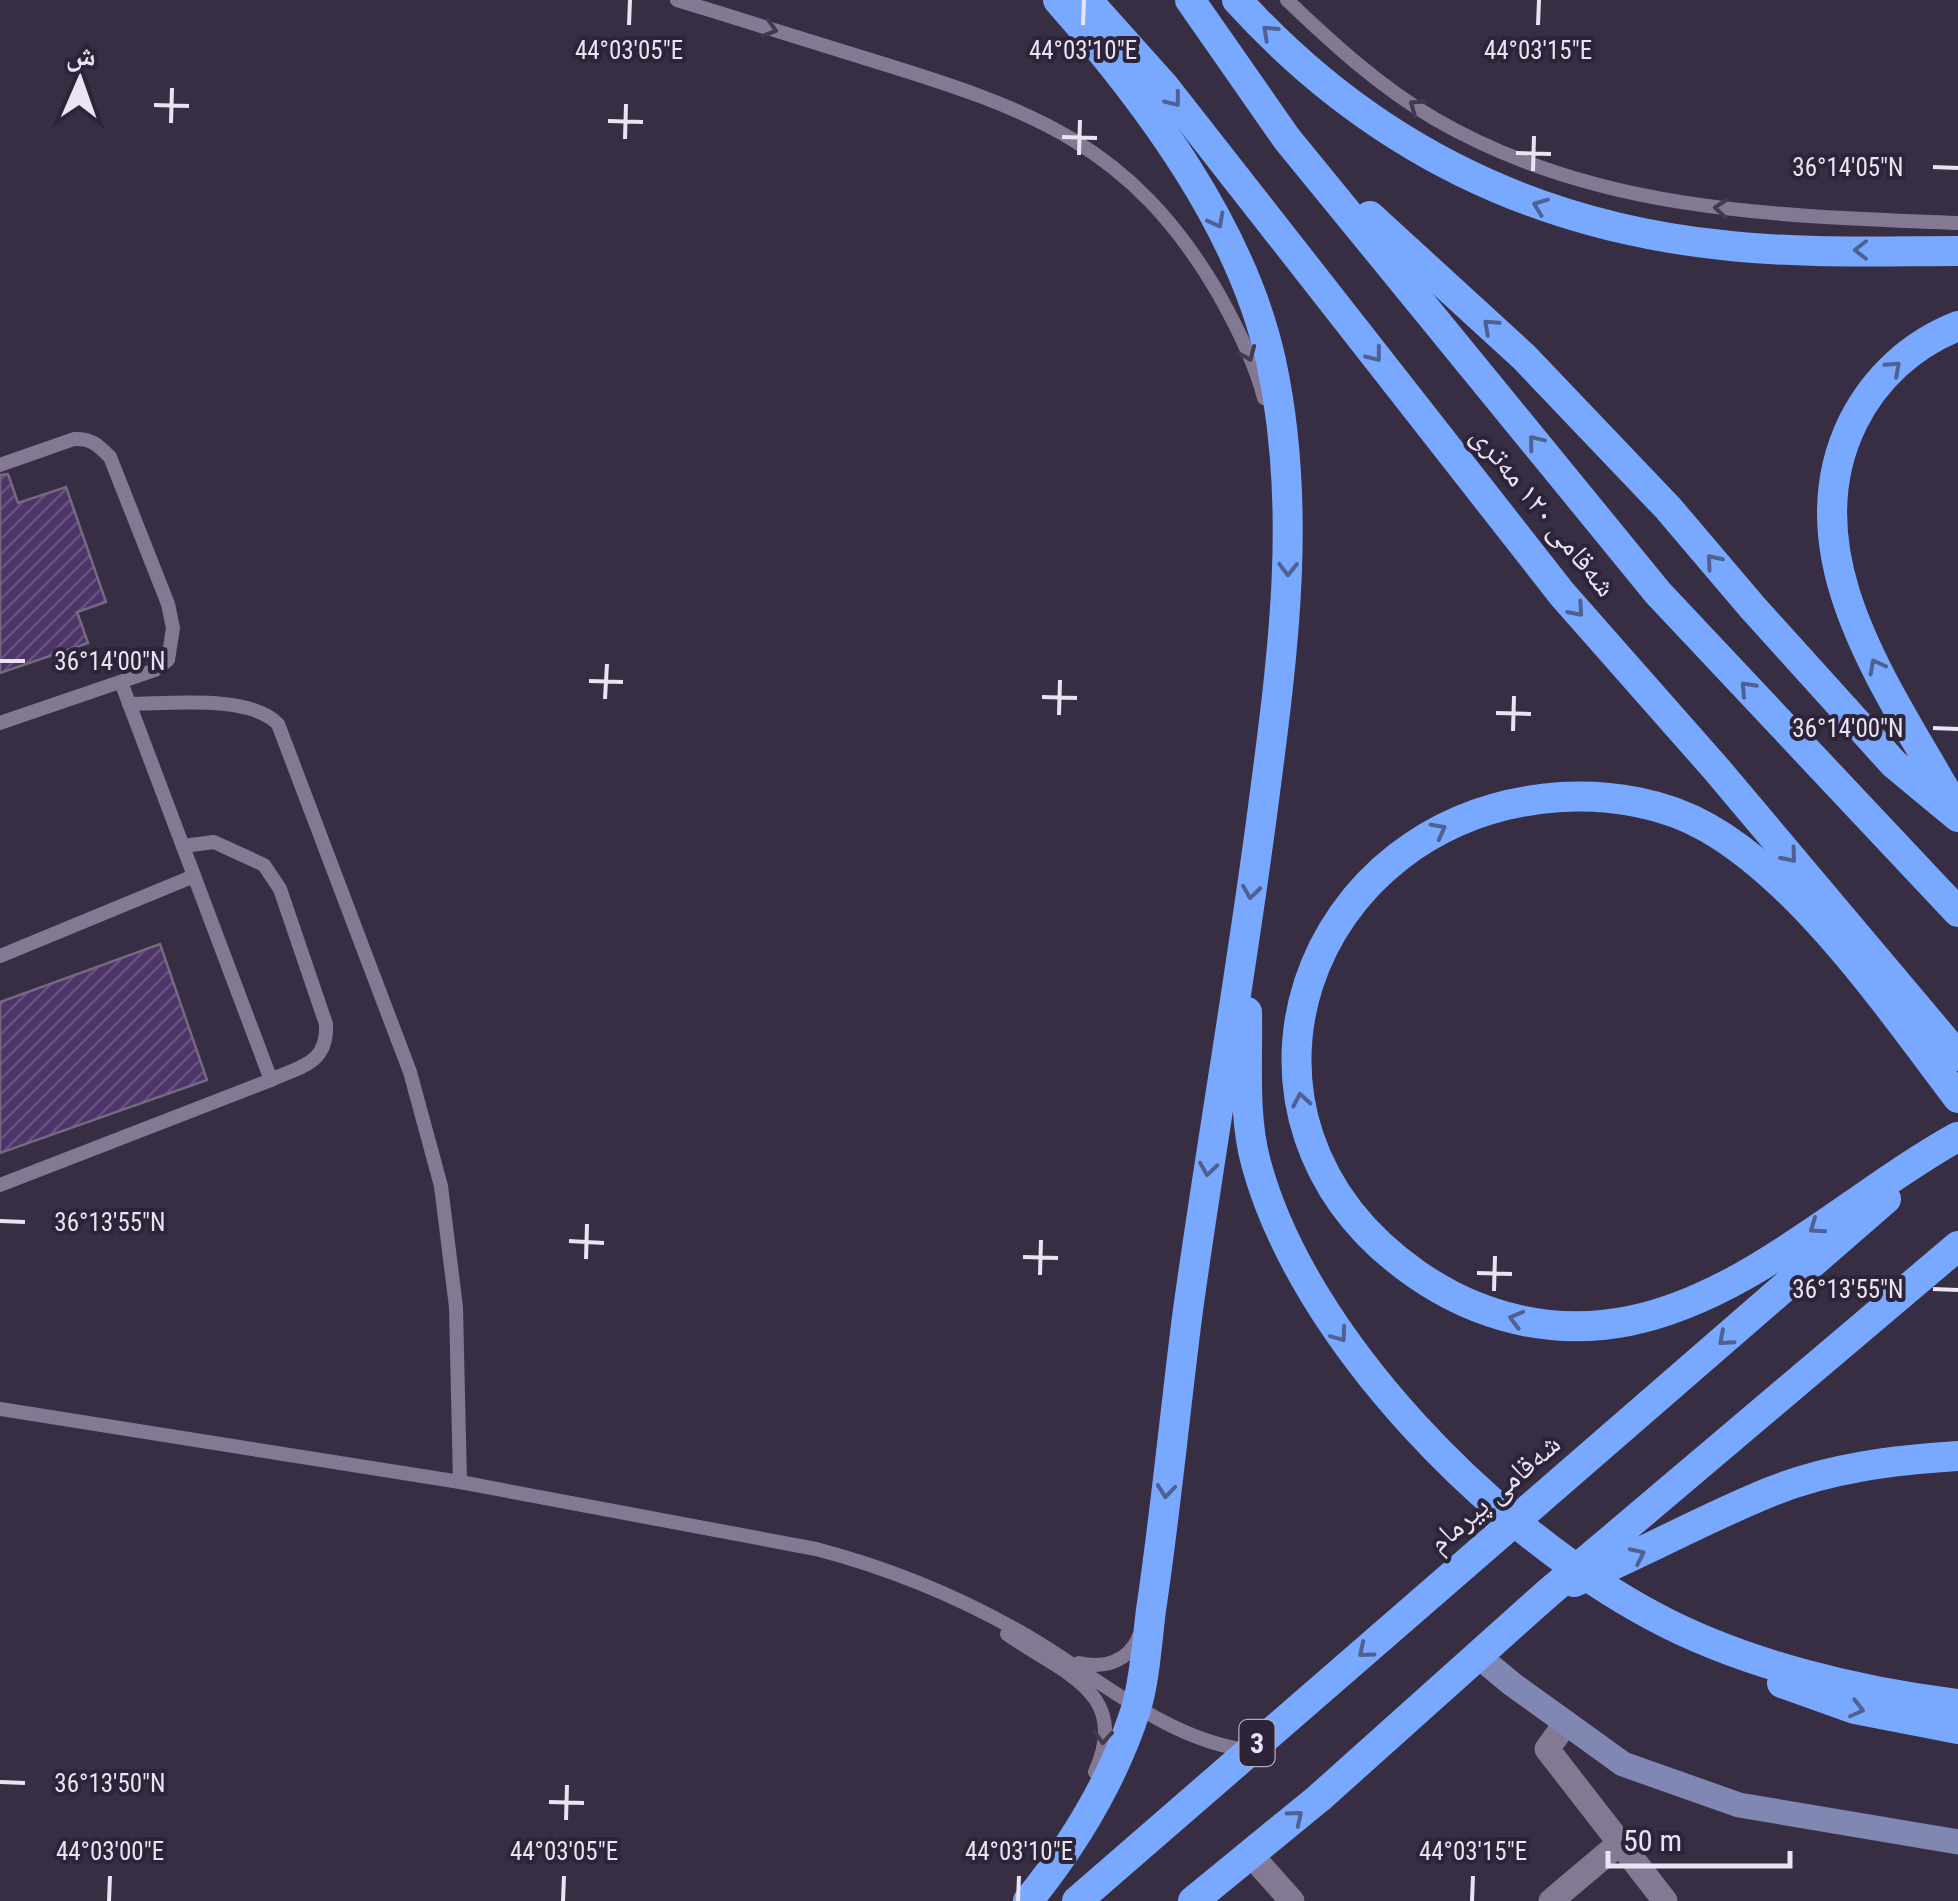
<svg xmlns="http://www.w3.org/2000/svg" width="1958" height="1901" font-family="'Roboto Condensed','Noto Naskh Arabic',sans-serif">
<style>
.building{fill:url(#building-hatch);stroke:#756a82;stroke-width:2.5}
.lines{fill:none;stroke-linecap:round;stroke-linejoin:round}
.lane{stroke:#847993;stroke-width:14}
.street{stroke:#847993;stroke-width:25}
.secondary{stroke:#8187b3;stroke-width:25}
.highway{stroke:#79a9fe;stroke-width:30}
.oneway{stroke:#433950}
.oneway2{stroke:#4f6092}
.ticks{fill:none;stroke:#e9e3f2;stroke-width:4}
.labels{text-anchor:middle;stroke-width:8;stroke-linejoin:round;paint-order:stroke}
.shield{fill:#2d2439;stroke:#b1aaba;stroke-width:2.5}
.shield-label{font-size:28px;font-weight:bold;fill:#e9e3f2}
.street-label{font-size:30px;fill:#e9e3f2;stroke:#2d2439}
.ticks-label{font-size:25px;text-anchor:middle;fill:#e9e3f2;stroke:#2d2439;stroke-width:8;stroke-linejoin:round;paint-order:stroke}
</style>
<defs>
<pattern id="building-hatch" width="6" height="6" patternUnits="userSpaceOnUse" patternTransform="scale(2.5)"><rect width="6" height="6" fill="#4e3569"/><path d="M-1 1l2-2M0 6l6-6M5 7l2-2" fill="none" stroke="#68527f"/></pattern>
</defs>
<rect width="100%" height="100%" fill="#382e43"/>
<g class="building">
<polygon points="8,474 18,503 66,487 106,602 77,612 88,643 0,673 0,475"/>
<polygon points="160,944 207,1080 0,1153 0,1002"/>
</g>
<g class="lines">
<g class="lane">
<path d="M677,0C743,20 809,41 874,61C1030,109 1131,144 1218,293C1236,325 1255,362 1264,398"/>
<path d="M1287,0C1332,43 1380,87 1435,119C1595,212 1777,216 1958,223"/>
<path d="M0,465L74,439C91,438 98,445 110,457L168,604L173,628L168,660L155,670L0,723"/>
<path d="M129,704C169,704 249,694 278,724L410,1072L441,1186L456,1307L460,1482"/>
<path d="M183,846L214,842L264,865L280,889L326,1024C328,1064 301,1066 271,1080"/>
<polyline points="0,956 194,876"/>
<polyline points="0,1185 271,1080 121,682"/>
<path d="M0,1409L460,1482L816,1549C893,1569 965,1599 1034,1640C1099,1679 1171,1742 1249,1750"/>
<path d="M1007,1634C1061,1673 1132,1691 1095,1772"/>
<path d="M1079,1663C1105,1669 1129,1661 1139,1636"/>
</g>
<g class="street">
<polyline points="1566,1723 1547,1749 1665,1901"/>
<polyline points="1251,1855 1292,1901"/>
<polyline points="1551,1901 1621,1842"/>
</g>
<polyline class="secondary" points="1477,1655 1512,1684 1623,1764 1739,1805 1958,1842"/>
<g class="highway">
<polyline points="1087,0 1164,86 1562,594 1718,771 1958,1056"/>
<polyline points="1190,0 1287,139 1658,593 1958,912"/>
<path d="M1237,0C1367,143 1529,225 1722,245C1800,254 1880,251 1958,251"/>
<polyline points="1370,216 1524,357 1668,508 1753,608 1894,764 1958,817"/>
<path d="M1954,806C1891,692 1787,556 1853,422C1875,378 1912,344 1958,326"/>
<path d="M1247,1012C1248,1061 1243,1116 1256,1163C1304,1341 1494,1531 1653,1616C1742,1664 1858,1692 1958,1704"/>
<path d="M1957,1137C1851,1196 1749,1297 1629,1321C1553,1336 1479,1318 1416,1274C1195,1120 1302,814 1561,797C1610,794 1665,803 1708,828C1804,883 1892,1011 1958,1098"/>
<path d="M1574,1582C1640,1555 1703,1519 1770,1492C1829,1468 1894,1460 1958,1456"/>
<polyline points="1782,1683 1855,1709 1958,1729"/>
<path d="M1028,1901C1074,1844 1113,1780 1136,1709C1145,1678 1147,1642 1151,1610C1166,1510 1175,1410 1188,1310C1212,1137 1243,965 1265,792C1284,648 1302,504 1271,361C1242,228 1147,101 1058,0"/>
<polyline points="1077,1901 1886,1199"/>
<polyline points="1193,1901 1319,1798 1548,1593 1958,1246"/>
</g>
</g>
<defs><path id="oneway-chevron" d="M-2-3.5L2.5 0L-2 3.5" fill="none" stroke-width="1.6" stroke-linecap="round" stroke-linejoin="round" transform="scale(2.5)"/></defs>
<g class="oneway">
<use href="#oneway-chevron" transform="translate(770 29) rotate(17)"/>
<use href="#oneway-chevron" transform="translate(1416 106) rotate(-144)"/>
<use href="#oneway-chevron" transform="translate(1721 208) rotate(-175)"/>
<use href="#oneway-chevron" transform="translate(1248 354) rotate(67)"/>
<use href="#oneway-chevron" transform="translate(1103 1737) rotate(94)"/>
</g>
<g class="oneway2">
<use href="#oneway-chevron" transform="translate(1269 32) rotate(-137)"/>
<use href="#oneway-chevron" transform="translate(1174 100) rotate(52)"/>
<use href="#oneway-chevron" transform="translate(1540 206) rotate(-159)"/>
<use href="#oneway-chevron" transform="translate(1217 221) rotate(62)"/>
<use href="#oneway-chevron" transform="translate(1861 250) rotate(-180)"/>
<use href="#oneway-chevron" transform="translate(1490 326) rotate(-138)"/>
<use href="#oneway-chevron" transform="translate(1375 355) rotate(52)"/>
<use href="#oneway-chevron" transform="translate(1894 368) rotate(-42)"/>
<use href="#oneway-chevron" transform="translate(1535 442) rotate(-129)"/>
<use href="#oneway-chevron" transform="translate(1713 561) rotate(-130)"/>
<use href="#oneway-chevron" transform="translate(1288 569) rotate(91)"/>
<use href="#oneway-chevron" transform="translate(1577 610) rotate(49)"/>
<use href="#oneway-chevron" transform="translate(1876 666) rotate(-118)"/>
<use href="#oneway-chevron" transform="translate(1747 688) rotate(-133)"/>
<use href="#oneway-chevron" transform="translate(1439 830) rotate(-28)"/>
<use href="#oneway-chevron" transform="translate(1790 856) rotate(50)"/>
<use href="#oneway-chevron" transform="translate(1251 892) rotate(98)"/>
<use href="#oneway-chevron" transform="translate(1301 1100) rotate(-100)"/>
<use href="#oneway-chevron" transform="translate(1208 1169) rotate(98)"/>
<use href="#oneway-chevron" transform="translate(1816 1227) rotate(145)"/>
<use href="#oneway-chevron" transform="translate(1516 1319) rotate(-165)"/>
<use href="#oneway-chevron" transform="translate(1340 1335) rotate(54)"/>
<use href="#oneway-chevron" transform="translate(1725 1339) rotate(139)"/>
<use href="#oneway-chevron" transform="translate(1166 1491) rotate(96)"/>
<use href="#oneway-chevron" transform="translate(1638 1555) rotate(-25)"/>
<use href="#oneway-chevron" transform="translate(1365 1651) rotate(140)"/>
<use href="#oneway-chevron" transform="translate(1857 1709) rotate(14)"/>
<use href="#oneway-chevron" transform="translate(1296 1817) rotate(-40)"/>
</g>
<path class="ticks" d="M629,25L630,0M1083,25L1084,0M1538,25L1539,0M154,105L189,106M608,121L643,122M171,123L172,88M1062,137L1097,138M625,139L626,104M1516,153L1551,154M1079,155L1080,120M1933,167L1958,168M1533,171L1534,136M0,661H25M589,681L623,682M1042,697L1077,698M605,699L607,664M1496,713L1531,714M1059,715L1060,680M1933,728L1958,729M1513,731L1514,696M0,1221L25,1222M569,1241L604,1243M1023,1257L1058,1258M586,1259L587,1224M1477,1273L1512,1274M1040,1275L1041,1240M1933,1289L1958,1290M1494,1291L1495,1256M0,1782L25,1783M549,1802L584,1803M566,1820L567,1785M109,1901L110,1876M563,1901L564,1876M1018,1901L1019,1876M1472,1901L1473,1876"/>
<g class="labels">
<rect class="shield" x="1239.5" y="1720" width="35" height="46" rx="8"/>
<g class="shield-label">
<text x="1257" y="1753">3</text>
</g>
<g class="street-label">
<text transform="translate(1544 511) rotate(51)" y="10">شەقامی ١٢٠ مەتری</text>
<text transform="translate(1494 1493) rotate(-41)" y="10">شەقامی پیرمام</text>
</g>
</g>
<g class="ticks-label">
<text x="629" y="59">44°03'05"E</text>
<text x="1083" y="59">44°03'10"E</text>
<text x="1538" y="59">44°03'15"E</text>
<text x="1848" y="176">36°14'05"N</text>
<text x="110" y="670">36°14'00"N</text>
<text x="1848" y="737">36°14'00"N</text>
<text x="110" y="1231">36°13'55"N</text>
<text x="1848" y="1298">36°13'55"N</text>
<text x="110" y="1792">36°13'50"N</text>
<text x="110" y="1860">44°03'00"E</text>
<text x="564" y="1860">44°03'05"E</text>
<text x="1019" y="1860">44°03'10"E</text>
<text x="1473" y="1860">44°03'15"E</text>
</g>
<g transform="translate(80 80) rotate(2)" stroke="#2d2439" stroke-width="8" paint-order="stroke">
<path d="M0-8L18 38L0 25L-18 38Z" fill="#e9e3f2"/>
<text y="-15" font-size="28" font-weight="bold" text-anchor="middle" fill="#e9e3f2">ش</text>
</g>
<path d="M1608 1851v15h182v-15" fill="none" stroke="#e9e3f2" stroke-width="5"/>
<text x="1623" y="1851" font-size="30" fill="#e9e3f2" stroke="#2d2439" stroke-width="8" paint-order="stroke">50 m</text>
</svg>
